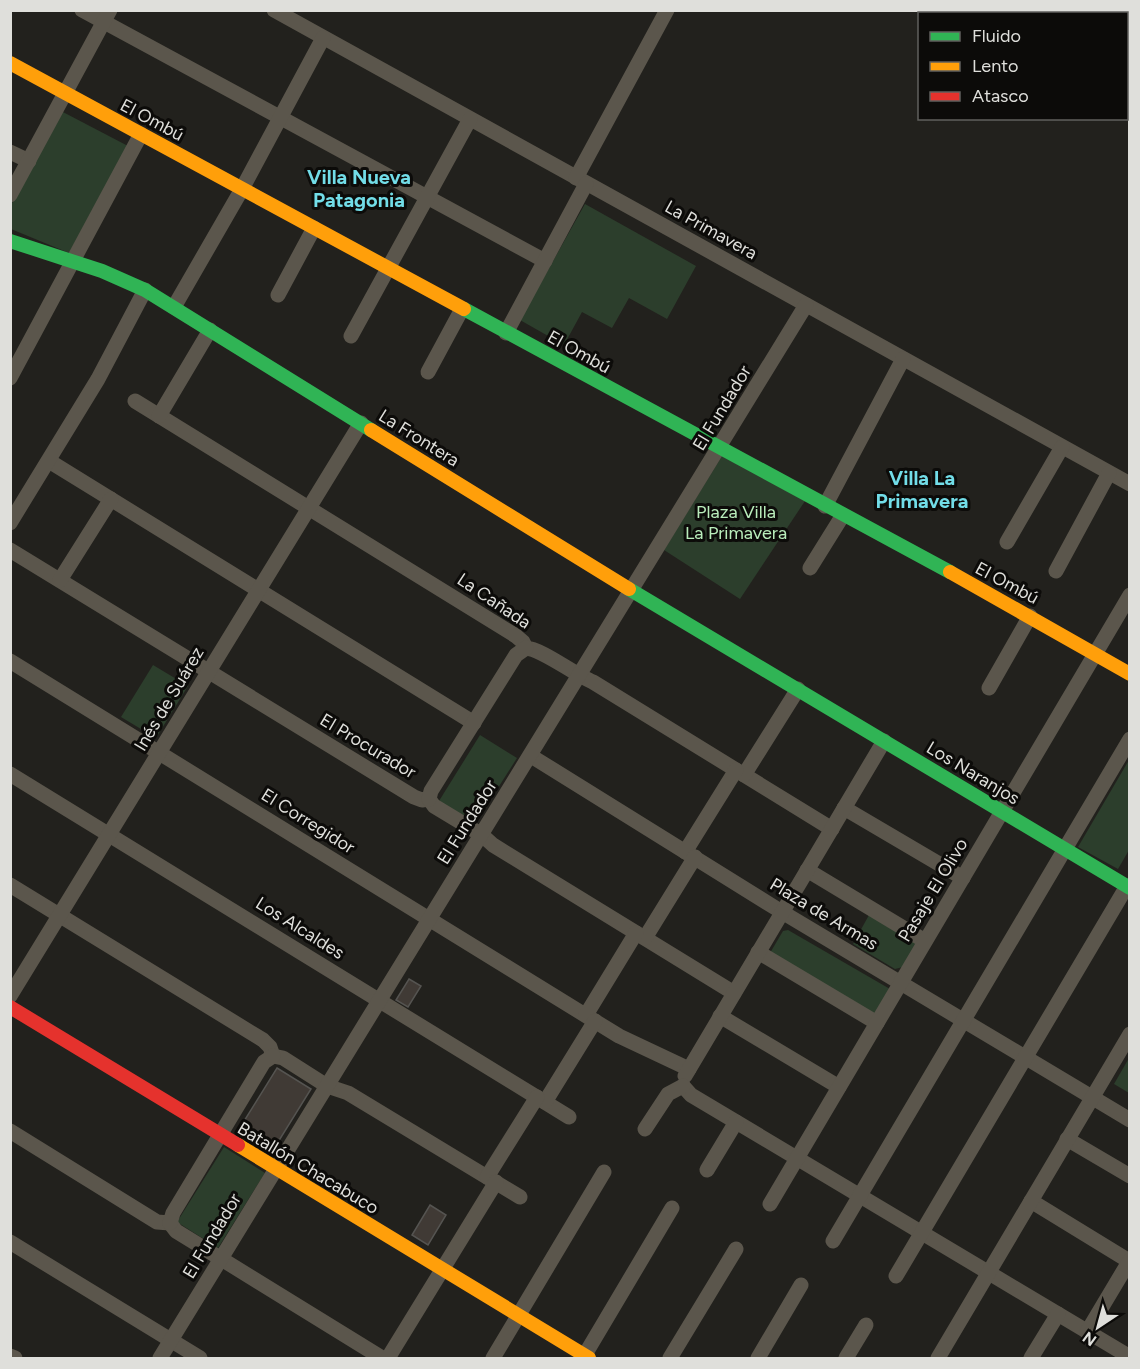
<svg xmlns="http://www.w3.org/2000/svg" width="1140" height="1369" font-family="Figtree,sans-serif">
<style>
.green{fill:#2c3e2c}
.building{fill:#403a35;stroke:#555451;stroke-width:1.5}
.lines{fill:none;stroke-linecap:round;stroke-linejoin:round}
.street{stroke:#5b564c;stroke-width:15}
.fast{stroke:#30b455;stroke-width:14}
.slow{stroke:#ff9f0a;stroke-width:14}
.jam{stroke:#e5322d;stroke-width:14}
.labels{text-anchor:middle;stroke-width:6;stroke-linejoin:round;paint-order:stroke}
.street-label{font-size:18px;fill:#dfdfdb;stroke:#0c0b09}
.park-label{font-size:18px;fill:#b9edbb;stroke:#0c0b09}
.neighbourhood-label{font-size:20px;font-weight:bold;fill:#72dde8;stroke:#0c0b09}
</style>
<rect width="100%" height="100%" fill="#22211d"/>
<g class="green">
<polygon points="61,111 128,146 69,253 11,229 11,205"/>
<polygon points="585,204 696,266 667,319 629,298 612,328 582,312 564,345 520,320"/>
<polygon points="722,456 805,501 740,599 664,550"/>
<polygon points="153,665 188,686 156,738 121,717"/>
<polygon points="480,735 517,758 475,824 439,801"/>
<polygon points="1129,760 1129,850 1118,869 1078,847"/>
<polygon points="869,915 917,944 903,967 895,969 853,944"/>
<polygon points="788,930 890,989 874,1015 770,953 783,931"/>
<polygon points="1129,1058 1129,1093 1114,1084"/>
<polygon points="224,1147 265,1173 218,1248 177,1222"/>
</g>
<g class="building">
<polygon points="409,979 421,986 408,1007 396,1000"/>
<polygon points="277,1068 311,1089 275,1147 241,1126"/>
<polygon points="430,1205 446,1215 428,1245 412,1235"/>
</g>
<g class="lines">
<g class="street">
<polyline points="82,10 545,261"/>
<polyline points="274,10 1130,484"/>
<polyline points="10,152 29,161"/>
<polyline points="576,178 667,10"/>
<polyline points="10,195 110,10"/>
<polyline points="278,295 314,228"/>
<polyline points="174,307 242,189 323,38"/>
<polyline points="506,333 586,184"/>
<polyline points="351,336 470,119"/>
<polyline points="428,372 462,309"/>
<polyline points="10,378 141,134"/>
<path d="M135,401L516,636L523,642L526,648C542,649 575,675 593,682L832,829"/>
<polyline points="159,416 210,330"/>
<polyline points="49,461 474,723"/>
<polyline points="825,506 903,359"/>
<polyline points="10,523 98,379 145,290"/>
<polyline points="1007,542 1062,447"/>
<polyline points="10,550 414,797 422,800 429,799"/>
<polyline points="810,568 843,515"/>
<polyline points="1056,571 1109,473"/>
<polyline points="60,580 111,499"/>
<polyline points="10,661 619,1036 689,1069"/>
<polyline points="989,688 1030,616"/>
<polyline points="531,756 782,912 1130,1120"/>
<polyline points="10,774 569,1117"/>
<polyline points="744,775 798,689"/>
<polyline points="429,799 434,806 482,835 493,845 734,993"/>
<polyline points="429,799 431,791 516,655 526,648"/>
<polyline points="844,808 963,878"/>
<polyline points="685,852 736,770"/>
<polyline points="807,870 925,941"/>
<polyline points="10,885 263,1040 270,1047 273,1056"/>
<polyline points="645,938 695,857"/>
<polyline points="758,952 877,1023"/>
<polyline points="10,996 361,423"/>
<polyline points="586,1015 636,933"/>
<polyline points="720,1016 839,1087"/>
<polyline points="273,1056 283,1058 327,1086 348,1093 520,1197"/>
<polyline points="685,1076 884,741"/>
<polyline points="683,1086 691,1095 1130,1357"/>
<polyline points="545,1102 595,1021"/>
<polyline points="645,1129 668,1094 683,1086"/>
<polyline points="10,1131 157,1222 170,1223"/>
<polyline points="1067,1139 1130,1176"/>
<polyline points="707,1170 736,1122"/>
<polyline points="487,1177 537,1097"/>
<polyline points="1031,1201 1129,1261"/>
<polyline points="770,1204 1130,595"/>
<polyline points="170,1223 176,1231 382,1358"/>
<polyline points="170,1223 173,1213 264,1062 273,1056"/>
<polyline points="833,1241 1130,739"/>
<polyline points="10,1242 200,1358"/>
<polyline points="896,1276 1127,886"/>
<polyline points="1087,1332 1130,1260"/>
<polyline points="10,1356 15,1358"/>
<polyline points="160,1358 806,305"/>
<polyline points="388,1358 496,1182"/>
<polyline points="493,1358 604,1172"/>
<polyline points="583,1358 672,1208"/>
<polyline points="670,1358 736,1249"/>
<polyline points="758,1358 801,1285"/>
<polyline points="846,1358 866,1325"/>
<polyline points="938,1358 1130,1034"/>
<polyline points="1031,1358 1058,1314"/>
</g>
<g class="fast">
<polyline points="10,241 102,271 145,290 371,430"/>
<polyline points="464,309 950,572"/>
<polyline points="629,589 1130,888"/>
</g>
<g class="slow">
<polyline points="10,63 464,309"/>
<polyline points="371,430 629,589"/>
<polyline points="950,572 1130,674"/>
<polyline points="238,1145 589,1358"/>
</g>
<polyline class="jam" points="10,1007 238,1145"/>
</g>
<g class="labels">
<g class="street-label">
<text transform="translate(152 120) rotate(28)" y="6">El Ombú</text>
<text transform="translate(711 230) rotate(29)" y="6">La Primavera</text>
<text transform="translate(579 352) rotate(29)" y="6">El Ombú</text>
<text transform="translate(722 408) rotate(-59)" y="6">El Fundador</text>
<text transform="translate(419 438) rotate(32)" y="6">La Frontera</text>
<text transform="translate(1007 583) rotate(28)" y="6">El Ombú</text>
<text transform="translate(494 601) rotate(34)" y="6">La Cañada</text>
<text transform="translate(169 699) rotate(-59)" y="6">Inés de Suárez</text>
<text transform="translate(368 746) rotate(31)" y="6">El Procurador</text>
<text transform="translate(973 773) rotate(31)" y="6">Los Naranjos</text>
<text transform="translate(308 821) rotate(32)" y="6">El Corregidor</text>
<text transform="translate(467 822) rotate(-58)" y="6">El Fundador</text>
<text transform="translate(933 890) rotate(-59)" y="6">Pasaje El Olivo</text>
<text transform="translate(824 914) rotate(31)" y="6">Plaza de Armas</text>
<text transform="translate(300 928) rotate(32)" y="6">Los Alcaldes</text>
<text transform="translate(308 1168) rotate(31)" y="6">Batallón Chacabuco</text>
<text transform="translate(212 1236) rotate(-59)" y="6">El Fundador</text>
</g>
<g class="park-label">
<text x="736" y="518">Plaza Villa<tspan x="736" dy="21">La Primavera</tspan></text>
</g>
<g class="neighbourhood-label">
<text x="359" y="184">Villa Nueva<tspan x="359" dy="23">Patagonia</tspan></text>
<text x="922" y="485">Villa La<tspan x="922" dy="23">Primavera</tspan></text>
</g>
</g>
<rect width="1140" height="1369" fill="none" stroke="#dfdfdb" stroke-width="24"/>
<rect x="918" y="12" width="210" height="108" fill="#0c0b09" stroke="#60605d" stroke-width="1.5"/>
<rect x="930" y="32" width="30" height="9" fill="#30b455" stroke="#60605d" stroke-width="1.5"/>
<text x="972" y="42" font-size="18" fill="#dfdfdb">Fluido</text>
<rect x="930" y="62" width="30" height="9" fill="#ff9f0a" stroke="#60605d" stroke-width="1.5"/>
<text x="972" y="72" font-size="18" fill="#dfdfdb">Lento</text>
<rect x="930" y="92" width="30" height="9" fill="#e5322d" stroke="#60605d" stroke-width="1.5"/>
<text x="972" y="102" font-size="18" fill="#dfdfdb">Atasco</text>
<g transform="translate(1098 1327) rotate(216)" stroke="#0c0b09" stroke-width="4.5" paint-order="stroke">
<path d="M0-4.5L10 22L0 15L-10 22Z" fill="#dfdfdb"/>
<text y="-9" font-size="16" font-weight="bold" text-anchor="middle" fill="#dfdfdb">N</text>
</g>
</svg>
